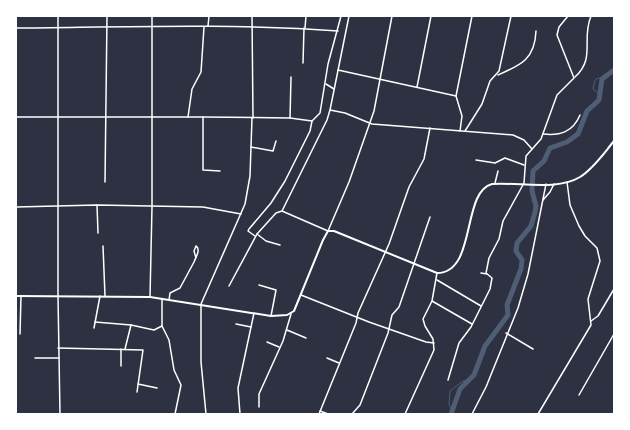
<svg xmlns="http://www.w3.org/2000/svg" width="630" height="430" font-family="Commissioner,sans-serif">
<style>
.lines{fill:none;stroke-linecap:round;stroke-linejoin:round}
.stream{stroke:#4f5d75;stroke-width:1}
.river{stroke:#4f5d75;stroke-width:5}
.minor{stroke:#fff;stroke-width:1.5}
.secondary{stroke:#fff;stroke-width:2}
</style>
<rect width="100%" height="100%" fill="#2d3142"/>
<g class="lines">
<g class="stream">
<polyline points="599,94 593,89 595,80 598,78 602,79"/>
<polyline points="451,409 449,404 450,391 463,381 468,380"/>
</g>
<polyline class="river" points="451,414 460,389 474,375 485,346 508,315 507,305 521,269 522,260 516,251 517,243 531,226 535,212 536,206 532,191 533,171 544,161 550,148 567,142 578,134 587,111 599,100 602,79 614,70"/>
<g class="minor">
<polyline points="58,16 58,296 60,414"/>
<polyline points="252,16 253,118"/>
<polyline points="208,26 209,16"/>
<path d="M16,28C123,27 231,23 338,31"/>
<polyline points="305,28 306,16"/>
<polyline points="303,63 304,28"/>
<polyline points="338,70 456,96"/>
<path d="M498,75C521,65 535,59 536,31"/>
<path d="M575,77C596,58 581,40 591,16"/>
<polyline points="326,84 334,89"/>
<polyline points="417,87 431,16"/>
<polyline points="330,110 345,113 372,124 513,135 524,140 532,149"/>
<polyline points="16,117 203,117 290,118 312,121"/>
<polyline points="188,117 192,89 201,72 204,27"/>
<polyline points="203,117 203,170 220,171"/>
<polyline points="290,118 291,77"/>
<polyline points="460,131 462,116 456,96 472,16"/>
<polyline points="465,131 482,104 490,81 499,71 511,16"/>
<path d="M543,134C560,136 573,132 580,115"/>
<polyline points="251,147 273,151 276,141"/>
<polyline points="476,160 495,163 505,158 524,165"/>
<polyline points="105,182 107,16"/>
<polyline points="495,183 498,171"/>
<polyline points="543,200 550,192 554,184"/>
<polyline points="97,205 98,233"/>
<polyline points="16,207 97,205 203,207 241,214"/>
<polyline points="282,211 328,231 349,182 374,111 392,16"/>
<polyline points="257,234 266,241 280,245"/>
<polyline points="255,236 248,231 249,229 271,203 285,181 310,131 312,121 320,113 328,64 341,16"/>
<polyline points="103,246 105,296"/>
<polyline points="481,273 487,274"/>
<polyline points="437,280 481,306"/>
<polyline points="259,285 276,290 271,316"/>
<polyline points="229,286 257,234 276,213 282,211 327,120 330,110 349,16"/>
<polyline points="301,295 369,322 426,342 434,343"/>
<polyline points="150,297 152,207 152,16"/>
<polyline points="162,299 162,326 169,340 174,370 181,385 175,414"/>
<path d="M169,300L170,293L180,288L194,262C196,257 201,249 196,246L194,251L196,258"/>
<polyline points="432,301 472,324"/>
<polyline points="591,321 598,316 614,289"/>
<polyline points="95,322 131,325 154,330 162,326"/>
<polyline points="236,324 251,327"/>
<polyline points="94,328 100,296"/>
<polyline points="287,330 306,338"/>
<polyline points="506,333 533,349"/>
<polyline points="20,334 21,296"/>
<polyline points="267,342 279,347"/>
<polyline points="58,348 143,350 137,392"/>
<polyline points="125,349 131,325"/>
<polyline points="35,358 59,358"/>
<polyline points="327,358 339,363"/>
<polyline points="121,366 121,349"/>
<polyline points="448,380 459,343 471,327 490,289 492,278 486,273 489,258 499,239 503,221 524,183 526,156 541,139 557,95 574,78 557,35 559,27 568,16"/>
<polyline points="138,384 157,388"/>
<polyline points="579,395 614,334"/>
<polyline points="259,407 259,394 283,341 291,314"/>
<polyline points="320,411 328,414"/>
<polyline points="206,414 201,362 201,304 245,204 250,176 252,118"/>
<polyline points="240,414 238,388 254,313"/>
<polyline points="319,414 356,323 358,313 389,244 409,187 424,159 430,128"/>
<polyline points="352,414 360,405 388,333 392,315 399,307 430,217"/>
<polyline points="405,414 434,350 433,339 425,326 423,319 432,301 437,273"/>
<polyline points="472,414 486,387 518,308 528,274 546,184"/>
<polyline points="538,414 591,325 588,299 600,261 597,248 585,236 579,226 570,205 567,182"/>
<polyline points="613,414 614,412"/>
</g>
<path class="secondary" d="M16,296L150,297L271,316L287,315L294,311L323,240L328,231H334L437,273C477,273 461,192 492,184C519,182 557,191 580,177C594,168 604,153 614,141"/>
</g>
<rect width="630" height="430" fill="none" stroke="#ffffff" stroke-width="34"/>
</svg>
